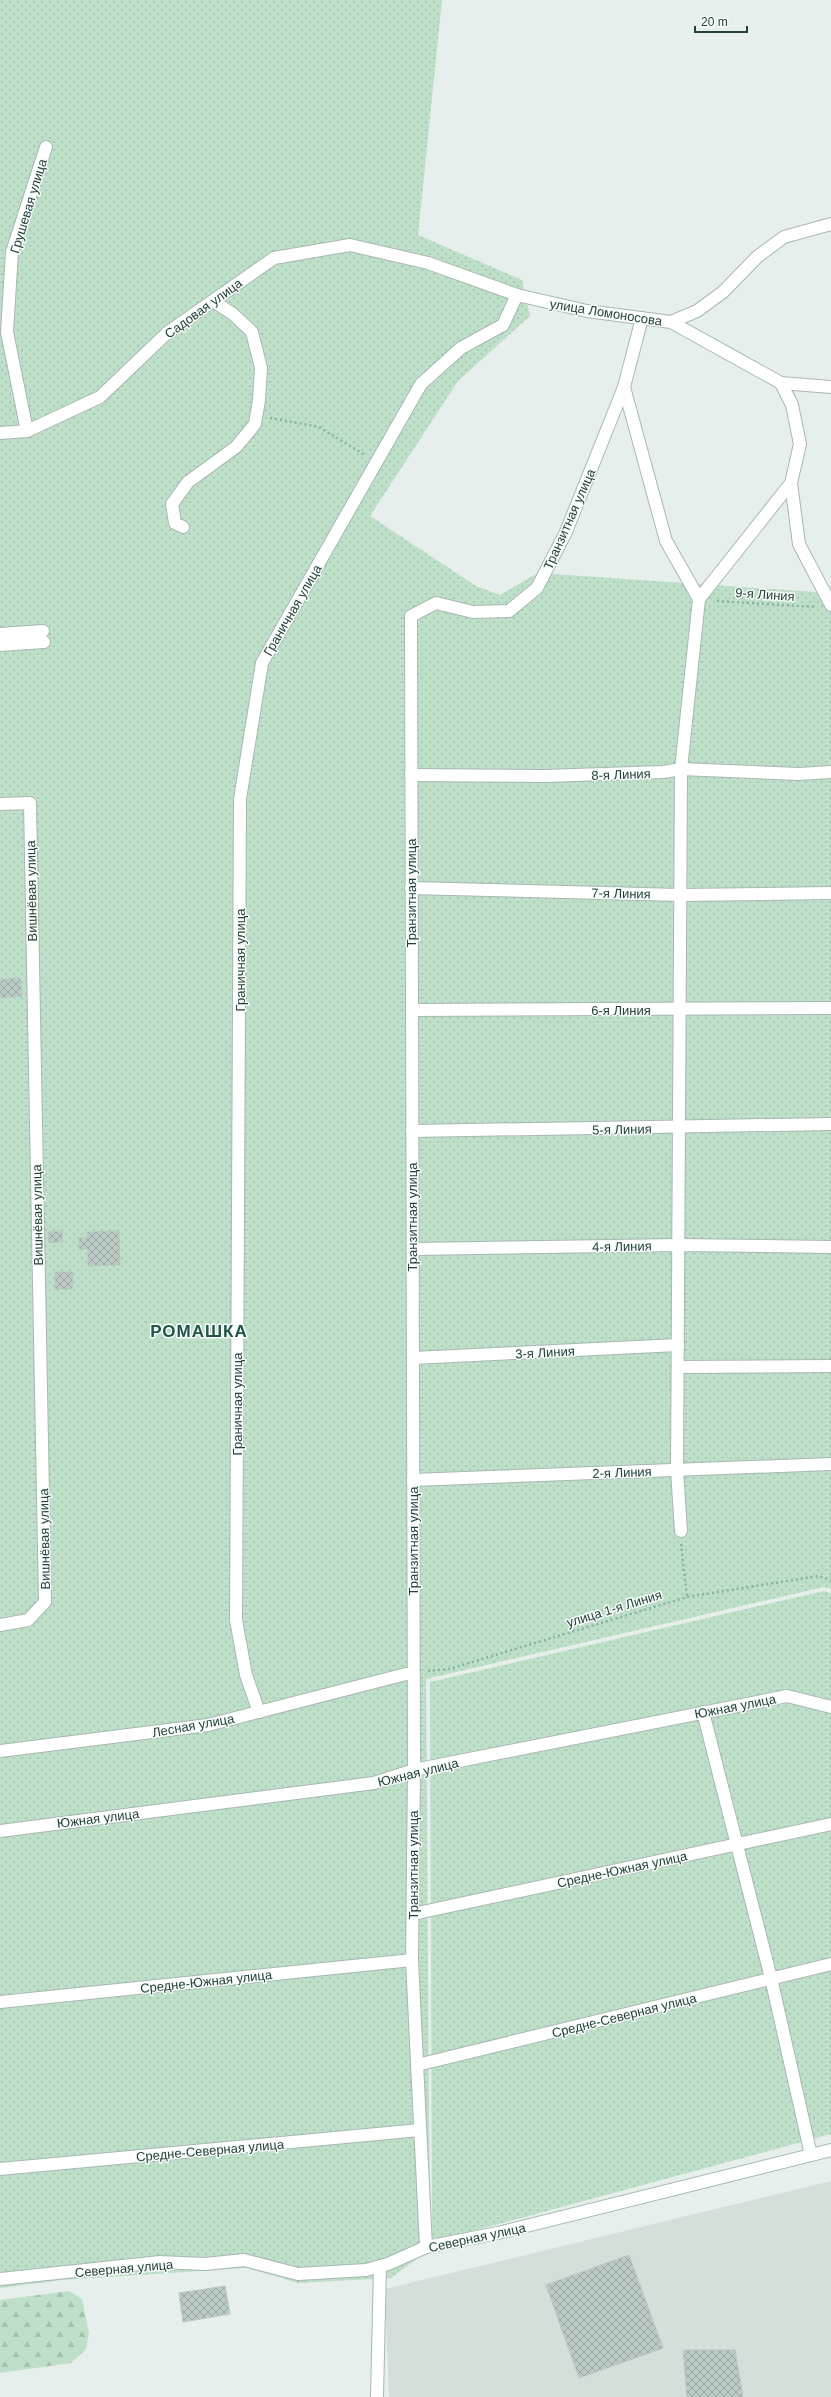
<svg xmlns="http://www.w3.org/2000/svg" width="831" height="2397" font-family="Arial,sans-serif">
<style>
.built{fill:#d4dfda}
.forest{fill:url(#forest-firs)}
.park{fill:url(#park-dots)}
.building{fill:url(#building-cross-hatch);stroke:#b8c9c2}
.lines{fill:none;stroke-linecap:round;stroke-linejoin:round}
.minor-casing{stroke:#a8b8b2;stroke-width:14}
.path{stroke:#86b3a5;stroke-width:2.5;stroke-dasharray:2 3;stroke-linecap:butt}
.minor{stroke:#fff;stroke-width:12}
.labels{text-anchor:middle;stroke-width:3;stroke-linejoin:round;paint-order:stroke}
.street-label{font-size:13px;fill:#24423a;stroke:#f7fbf9}
.district-label{font-size:17px;font-weight:bold;letter-spacing:1px;fill:#1f5548;stroke:#f7fbf9}
</style>
<defs>
<pattern id="forest-firs" width="22" height="20" patternUnits="userSpaceOnUse"><rect width="22" height="20" fill="#bfe0c8"/><path d="M5 1l3.5 6h-7zM16 11l3.5 6h-7z" fill="#a4c1ad"/></pattern>
<pattern id="park-dots" width="8" height="8" patternUnits="userSpaceOnUse"><rect width="8" height="8" fill="#bfe0c8"/><path d="M2 2h.1M6 6h.1" fill="none" stroke="#a4c1ad" stroke-width="1.8" stroke-linecap="round"/></pattern>
<pattern id="building-cross-hatch" width="8" height="8" patternUnits="userSpaceOnUse"><rect width="8" height="8" fill="#bbcac4"/><path d="M0 0l8 8M0 8l8-8" fill="none" stroke="#98a6a0"/></pattern>
</defs>
<rect width="100%" height="100%" fill="#e6efeb"/>
<polygon class="built" points="831,2181 831,2397 389,2397 385,2289"/>
<polygon class="forest" points="69,2291 82,2299 89,2333 86,2349 71,2363 0,2373 0,2300"/>
<g class="park">
<polygon points="0,0 442,0 418,235 522,280 530,316 458,381 370,516 476,586 500,595 538,573 831,593 831,1589 824,1587 426,1679 430,2249 391,2278 298,2283 247,2268 62,2280 0,2288"/>
<polygon points="824,1591 831,1593 831,2134 432,2242 430,1682"/>
</g>
<g class="building">
<polygon points="20,978 22,996 0,998 0,980"/>
<polygon points="62,1231 63,1242 49,1243 48,1232"/>
<polygon points="119,1231 120,1265 88,1266 88,1249 79,1249 79,1238 87,1238 87,1232"/>
<polygon points="55,1272 73,1272 72,1289 55,1289"/>
<polygon points="629,2255 663,2348 579,2378 546,2285"/>
<polygon points="225,2286 230,2314 183,2322 179,2293"/>
<polygon points="683,2350 735,2350 743,2397 687,2397"/>
</g>
<g class="lines">
<defs>
<g id="minor">
<polyline points="671,322 781,383 792,405 800,444 791,483 699,599"/>
<polyline points="781,383 831,387"/>
<polyline points="624,387 666,541 699,599 681,769 677,1470 681,1531"/>
<polyline points="27,431 7,332 12,252 46,147"/>
<polyline points="0,433 27,431 100,397 167,333 274,258 350,245 428,263 517,295 587,311 671,322 697,311 723,292 757,257 784,237 831,224"/>
<polyline points="791,483 799,544 831,605"/>
<polyline points="183,527 175,523 172,504 188,482 236,447 255,424 259,400 261,368 252,332 233,314 213,301"/>
<polyline points="0,634 43,631"/>
<polyline points="0,645 44,642"/>
<polyline points="411,775 545,776 663,772 681,769 799,774 831,772"/>
<polyline points="0,804 30,803 45,1602 28,1620 0,1625"/>
<polyline points="411,888 680,895 831,893"/>
<polyline points="412,1010 831,1008"/>
<polyline points="412,1131 831,1124"/>
<polyline points="413,1249 679,1245 831,1247"/>
<polyline points="413,1358 678,1345"/>
<polyline points="678,1367 831,1366"/>
<polyline points="413,1480 831,1464"/>
<polyline points="259,1712 246,1675 236,1620 240,799 262,663 421,384 461,348 503,325 517,295"/>
<polyline points="703,1712 771,1978 811,2155"/>
<polyline points="0,1751 208,1725 406,1674"/>
<polyline points="0,1831 374,1783 414,1770 787,1696 831,1707"/>
<polyline points="413,1914 831,1824"/>
<polyline points="0,2002 412,1960"/>
<polyline points="417,2065 831,1964"/>
<polyline points="0,2169 420,2130"/>
<polyline points="426,2247 412,1960 414,1770 411,616 436,603 473,612 509,611 537,588 566,532 624,387 642,318"/>
<polyline points="0,2279 160,2262 205,2264 244,2260 298,2274 366,2270 388,2264 426,2247 498,2233 831,2150"/>
<polyline points="377,2397 380,2266"/>
</g>
</defs>
<use href="#minor" class="minor-casing"/>
<g class="path">
<polyline points="270,418 319,427 365,455"/>
<polyline points="717,601 816,607"/>
<polyline points="681,1544 687,1597"/>
<polyline points="428,1671 449,1669 687,1597 818,1576 831,1580"/>
</g>
<use href="#minor" class="minor"/>
</g>
<g class="labels">
<g class="street-label">
<text transform="translate(28 206) rotate(-73)" y="5">Грушевая улица</text>
<text transform="translate(203 308) rotate(-36)" y="5">Садовая улица</text>
<text transform="translate(606 312) rotate(9)" y="5">улица Ломоносова</text>
<text transform="translate(569 519) rotate(-66)" y="5">Транзитная улица</text>
<text transform="translate(765 594) rotate(4)" y="5">9-я Линия</text>
<text transform="translate(292 610) rotate(-60)" y="5">Граничная улица</text>
<text transform="translate(621 774) rotate(-2)" y="5">8-я Линия</text>
<text transform="translate(31 891) rotate(-91)" y="5">Вишнёвая улица</text>
<text transform="translate(411 893) rotate(-90)" y="5">Транзитная улица</text>
<text transform="translate(621 893) rotate(1)" y="5">7-я Линия</text>
<text transform="translate(240 960) rotate(-90)" y="5">Граничная улица</text>
<text x="621" y="1015">6-я Линия</text>
<text transform="translate(622 1129) rotate(-1)" y="5">5-я Линия</text>
<text transform="translate(37 1215) rotate(-91)" y="5">Вишнёвая улица</text>
<text transform="translate(412 1217) rotate(-90)" y="5">Транзитная улица</text>
<text transform="translate(622 1246) rotate(-1)" y="5">4-я Линия</text>
<text transform="translate(545 1352) rotate(-3)" y="5">3-я Линия</text>
<text transform="translate(237 1404) rotate(-90)" y="5">Граничная улица</text>
<text transform="translate(622 1472) rotate(-2)" y="5">2-я Линия</text>
<text transform="translate(44 1539) rotate(-91)" y="5">Вишнёвая улица</text>
<text transform="translate(413 1541) rotate(-90)" y="5">Транзитная улица</text>
<text transform="translate(614 1608) rotate(-17)" y="5">улица 1-я Линия</text>
<text transform="translate(735 1706) rotate(-11)" y="5">Южная улица</text>
<text transform="translate(193 1725) rotate(-10)" y="5">Лесная улица</text>
<text transform="translate(418 1772) rotate(-14)" y="5">Южная улица</text>
<text transform="translate(98 1818) rotate(-7)" y="5">Южная улица</text>
<text transform="translate(413 1865) rotate(-90)" y="5">Транзитная улица</text>
<text transform="translate(622 1869) rotate(-12)" y="5">Средне-Южная улица</text>
<text transform="translate(206 1981) rotate(-6)" y="5">Средне-Южная улица</text>
<text transform="translate(624 2015) rotate(-14)" y="5">Средне-Северная улица</text>
<text transform="translate(210 2150) rotate(-5)" y="5">Средне-Северная улица</text>
<text transform="translate(477 2237) rotate(-12)" y="5">Северная улица</text>
<text transform="translate(124 2268) rotate(-5)" y="5">Северная улица</text>
</g>
<g class="district-label">
<text x="199" y="1337">РОМАШКА</text>
</g>
</g>
<path d="M695 26v6h52v-6" fill="none" stroke="#24423a" stroke-width="2"/>
<text x="701" y="26" font-size="12" fill="#24423a" stroke="#f7fbf9" stroke-width="3" paint-order="stroke">20 m</text>
</svg>
